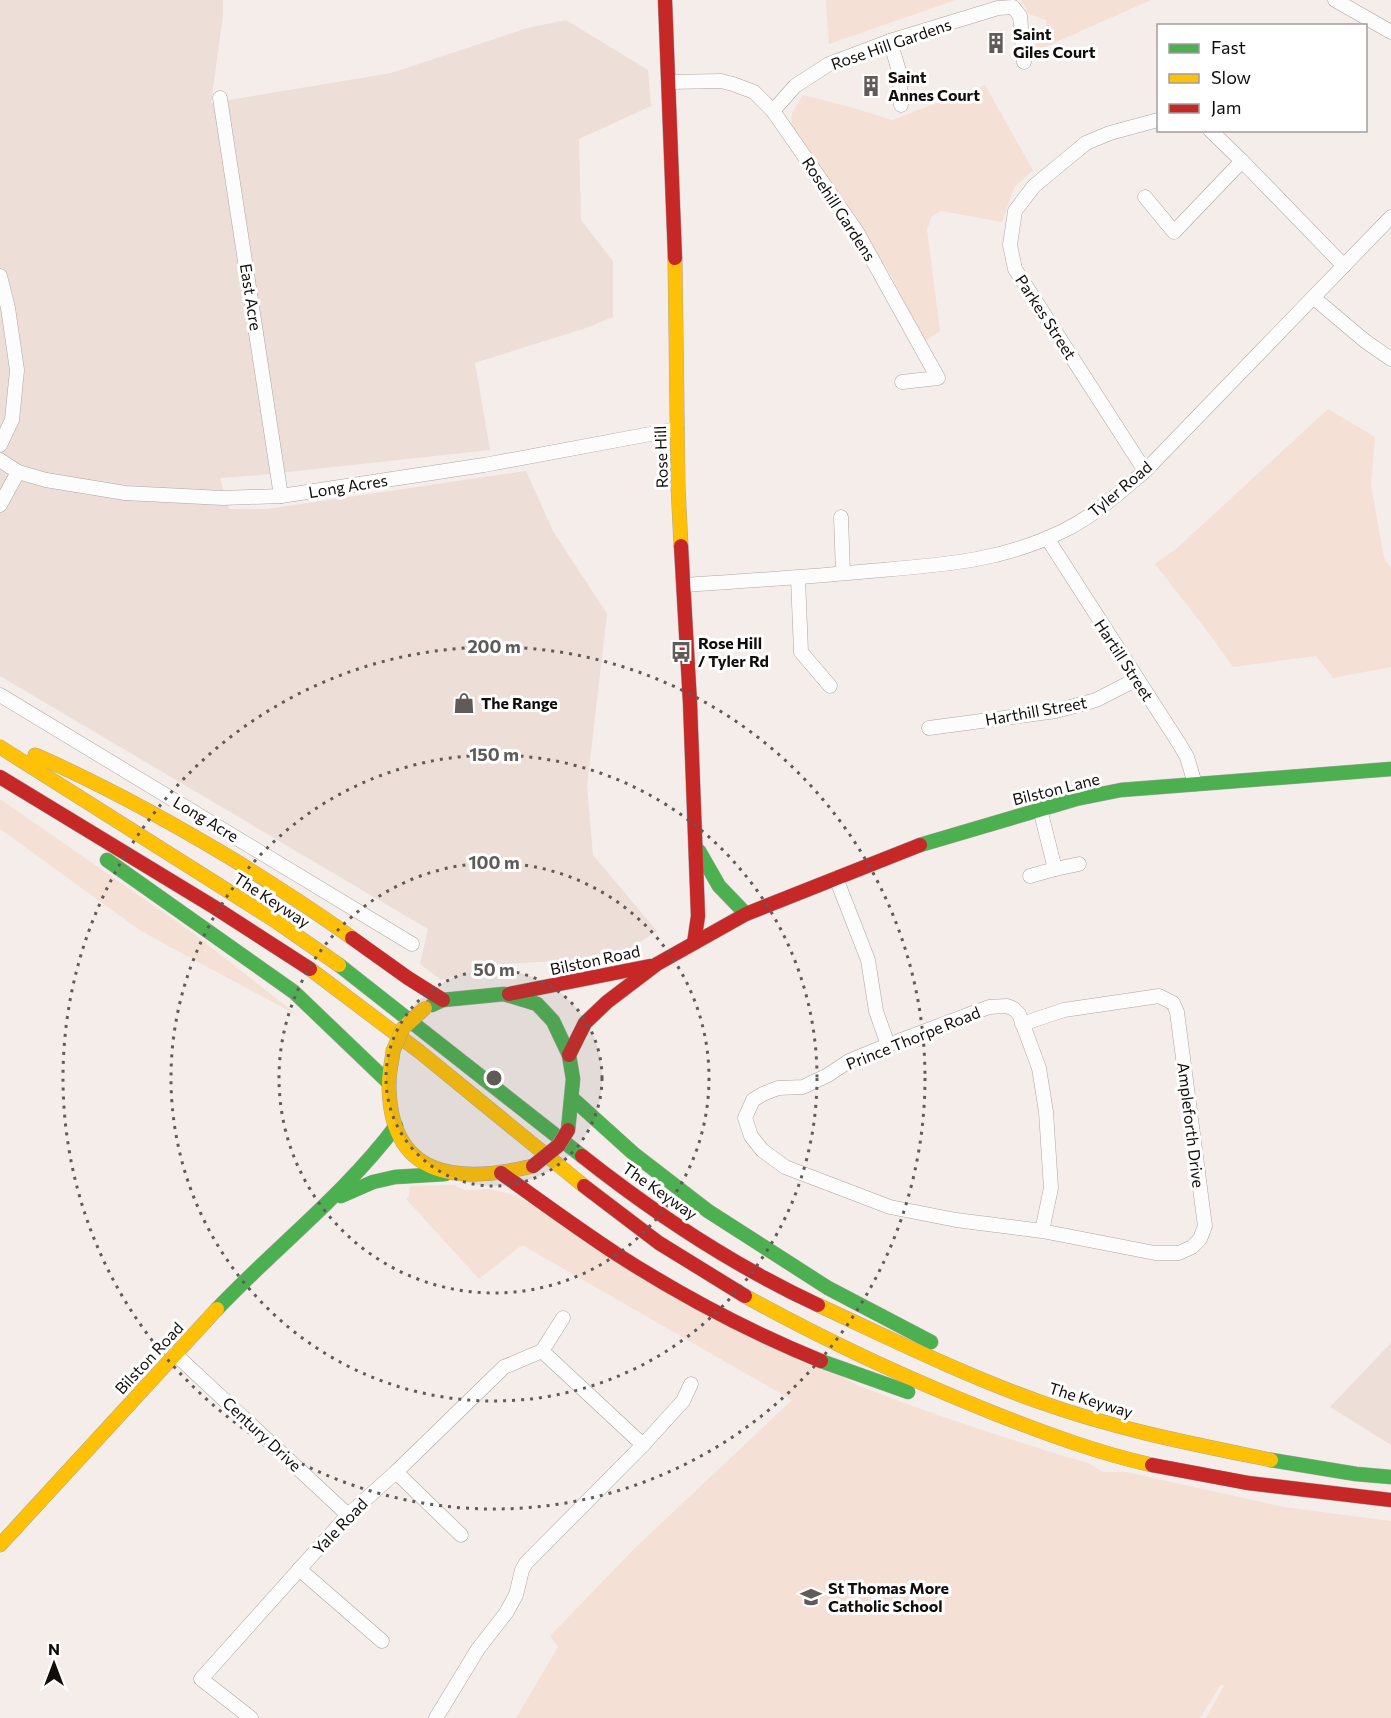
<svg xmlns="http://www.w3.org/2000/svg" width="1391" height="1718" font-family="Commissioner,sans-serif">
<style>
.built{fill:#eddfd8}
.green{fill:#f5e0d6}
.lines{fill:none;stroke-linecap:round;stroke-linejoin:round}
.street-casing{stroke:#aca7a4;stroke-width:15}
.fast-casing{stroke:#aca7a4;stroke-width:15}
.slow-casing{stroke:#aca7a4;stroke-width:15}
.jam-casing{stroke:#aca7a4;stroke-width:15}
.street{stroke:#fdfcfc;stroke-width:14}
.fast{stroke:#4caf50;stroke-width:14}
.slow{stroke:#ffc107;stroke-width:14}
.jam{stroke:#c62828;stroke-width:14}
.slow-bridge-casing{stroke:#aca7a4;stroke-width:15;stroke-linecap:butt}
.jam-bridge-casing{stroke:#aca7a4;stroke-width:15;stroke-linecap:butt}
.slow-bridge{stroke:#ffc107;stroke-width:14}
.jam-bridge{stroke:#c62828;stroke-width:14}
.ring{fill:none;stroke:#605b59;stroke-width:3;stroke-dasharray:3 6}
.labels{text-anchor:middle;stroke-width:6;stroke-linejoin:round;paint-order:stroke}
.poi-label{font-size:16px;font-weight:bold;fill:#110d0b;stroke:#fff;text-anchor:start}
.street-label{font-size:16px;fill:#110d0b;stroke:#fff}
.centre{fill:#605b59;stroke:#fff;stroke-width:3}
.ring-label{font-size:18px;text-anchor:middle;font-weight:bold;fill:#605b59;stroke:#fff;stroke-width:6;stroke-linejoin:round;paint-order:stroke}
</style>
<rect width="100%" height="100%" fill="#f4edea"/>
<g class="built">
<polygon points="0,0 223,0 223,15 211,103 391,73 527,28 566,20 648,70 651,106 579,139 581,220 613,261 613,317 586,328 475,363 490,450 261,475 220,478 229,509 267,509 526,471 553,531 607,614 587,786 593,855 657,931 616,958 504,964 441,980 420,964 428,929 0,676"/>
<polygon points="1391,1343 1391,1445 1330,1407"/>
</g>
<g class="green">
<polygon points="826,0 956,0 829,44"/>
<polygon points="1021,0 1151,0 1031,53 1031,40 1047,38 1046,20 1029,14"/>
<polygon points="985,85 1033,170 1014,188 1002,222 941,211 932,216 927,229 940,331 924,342 892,277 791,125 792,113 803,95 850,107 892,120"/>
<polygon points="1328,409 1375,437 1371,485 1384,558 1391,569 1391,667 1333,678 1316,656 1233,667 1211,636 1155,564 1176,549"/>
<polygon points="0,799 193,933 300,1017 141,931 0,829"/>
<path d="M454,1185L464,1190L489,1189L514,1195L859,1386C934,1415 1010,1440 1088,1463L1103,1472H1126L1284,1507L1391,1521V1718H1206L1224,1686L1221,1684L1200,1718H516L558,1647L550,1636L635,1548L792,1400L522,1245L479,1279L406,1199L409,1196L410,1186Z"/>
</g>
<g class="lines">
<defs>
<g id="street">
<polyline points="1335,0 1391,32"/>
<polyline points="890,41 899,71 901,105"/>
<polyline points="669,82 721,81 733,84 754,92 773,111 857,232 938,378 902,382"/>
<polyline points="220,98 281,496"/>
<polyline points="773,111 795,86 829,64 890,41 998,8 1013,7 1020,16 1024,62"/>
<polyline points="1210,130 1242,161 1344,266"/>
<polyline points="1145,197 1174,232 1242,161"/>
<polyline points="0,276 8,308 17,370 12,420 0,445"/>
<polyline points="1314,298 1365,341 1391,359"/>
<polyline points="0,460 18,472 46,480 125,493 223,498 281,496 484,465 677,429"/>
<polyline points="1145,471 1015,269 1010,245 1015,211 1034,186 1086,143 1110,133 1158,120"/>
<polyline points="0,505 18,472"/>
<polyline points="841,517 843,573"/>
<polyline points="1047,538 1180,745 1187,757 1195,784"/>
<polyline points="798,578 801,652 830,686"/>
<path d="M684,585C746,581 808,577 870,571C940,565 1001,562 1065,530C1095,515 1119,493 1145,471L1391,217"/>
<polyline points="0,695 412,944"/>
<polyline points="929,728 1056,711 1096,700 1137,679"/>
<polyline points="1040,809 1055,869 1079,864"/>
<polyline points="1030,876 1055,869"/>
<polyline points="836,878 868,960 876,1011 888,1045"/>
<polyline points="1022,1024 1064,1010 1159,996 1173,1003 1177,1012 1205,1226 1200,1239 1192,1247 1179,1253 1155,1253 1042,1231 956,1220 890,1207 785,1167 762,1150 751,1136 745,1118 753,1100 763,1094 778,1088 803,1087 828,1075 849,1061 888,1045 989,1007 1007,1006 1014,1009 1019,1014 1039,1068 1046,1112 1051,1188 1042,1231"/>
<polyline points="542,1351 563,1318"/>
<polyline points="175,1354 348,1515"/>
<polyline points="643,1445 683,1401 691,1384"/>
<polyline points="396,1472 461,1535"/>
<polyline points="299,1569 382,1641"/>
<polyline points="251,1718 201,1679 348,1515 396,1472 504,1367 542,1351 643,1445 526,1563 522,1570 516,1595 506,1613 478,1649 436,1718"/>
</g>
<g id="fast">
<polyline points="920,845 1076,799 1121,790 1391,769"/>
<polyline points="699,851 719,886 746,914"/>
<polyline points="107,860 294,992 389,1083"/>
<polyline points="339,965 582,1156"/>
<polyline points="432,1005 443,1000 504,994 537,1004 553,1021 569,1055 573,1079 568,1130"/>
<polyline points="572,1098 634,1154 708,1211 828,1288 931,1342"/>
<polyline points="341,1196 373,1182 395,1177 445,1174"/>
<path d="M217,1309C276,1247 345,1194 396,1126"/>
<polyline points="821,1361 908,1392"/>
<polyline points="1271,1460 1356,1474 1391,1477"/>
</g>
<g id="slow">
<polyline points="675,258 678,486 681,546"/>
<polyline points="0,747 277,922 339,965"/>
<path d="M35,755C104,785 169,821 234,860C274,885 314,910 352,938"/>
<polyline points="310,969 420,1052 584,1186"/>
<path d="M393,1051C392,1062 389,1072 389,1083C389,1179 458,1184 533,1166"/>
<path d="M745,1296C826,1341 910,1380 996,1414C1047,1434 1098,1453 1152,1465"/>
<path d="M818,1305C891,1339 964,1375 1040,1402C1115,1429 1193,1444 1271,1460"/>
<polyline points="0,1545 217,1309"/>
</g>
<g id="jam">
<polyline points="665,0 675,258"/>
<polyline points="681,546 690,703 698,916 694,943"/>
<polyline points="0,777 214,907 310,969"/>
<polyline points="352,938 408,978 443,1000"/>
<polyline points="509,994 650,966"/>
<polyline points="569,1055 585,1023 607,1002 657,964 746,914 920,845"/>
<path d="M582,1156C654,1213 734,1266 818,1305"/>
<path d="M501,1173C540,1201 578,1229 618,1255C682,1296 750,1332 821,1361"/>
<polyline points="584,1186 659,1243 745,1296"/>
<polyline points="1152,1465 1248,1483 1391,1500"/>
</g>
</defs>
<use href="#street" class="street-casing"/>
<use href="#fast" class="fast-casing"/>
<use href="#slow" class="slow-casing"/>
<use href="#jam" class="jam-casing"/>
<use href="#street" class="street"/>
<use href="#fast" class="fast"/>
<use href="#slow" class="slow"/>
<use href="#jam" class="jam"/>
<defs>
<polyline id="slow-bridge" points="393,1051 403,1028 425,1008"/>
<polyline id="jam-bridge" points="533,1166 559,1145 568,1130"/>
</defs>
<use href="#slow-bridge" class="slow-bridge-casing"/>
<use href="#jam-bridge" class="jam-bridge-casing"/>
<use href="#slow-bridge" class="slow-bridge"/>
<use href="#jam-bridge" class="jam-bridge"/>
</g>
<circle cx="494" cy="1078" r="108" fill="#605b59" fill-opacity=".12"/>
<g class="ring">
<circle cx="494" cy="1078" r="108"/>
<circle cx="494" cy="1078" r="215"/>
<circle cx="494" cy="1078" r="323"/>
<circle cx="494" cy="1078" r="431"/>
</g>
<defs>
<symbol id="building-bare" viewBox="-9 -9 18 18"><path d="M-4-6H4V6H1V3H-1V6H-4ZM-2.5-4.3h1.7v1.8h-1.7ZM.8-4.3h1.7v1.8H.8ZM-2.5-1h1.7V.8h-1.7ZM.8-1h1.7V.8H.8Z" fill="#605b59" stroke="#fff" stroke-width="2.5" paint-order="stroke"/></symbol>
<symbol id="bus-bare" viewBox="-9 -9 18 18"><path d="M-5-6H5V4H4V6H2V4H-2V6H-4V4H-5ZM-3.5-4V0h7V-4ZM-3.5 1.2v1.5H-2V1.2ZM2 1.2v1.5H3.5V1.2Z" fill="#605b59" stroke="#fff" stroke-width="2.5" paint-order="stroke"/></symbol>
<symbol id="shop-bare" viewBox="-9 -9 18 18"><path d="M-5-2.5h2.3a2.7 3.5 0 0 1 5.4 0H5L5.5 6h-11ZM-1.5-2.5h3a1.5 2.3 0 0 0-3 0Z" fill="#605b59" stroke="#fff" stroke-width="2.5" paint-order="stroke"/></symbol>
<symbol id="school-bare" viewBox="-9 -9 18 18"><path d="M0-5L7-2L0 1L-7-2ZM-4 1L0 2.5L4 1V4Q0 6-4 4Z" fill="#605b59" stroke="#fff" stroke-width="2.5" paint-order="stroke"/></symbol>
</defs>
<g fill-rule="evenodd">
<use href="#building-bare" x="981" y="28" width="30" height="30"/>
<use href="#building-bare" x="856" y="71" width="30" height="30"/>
<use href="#bus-bare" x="666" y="637" width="30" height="30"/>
<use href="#shop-bare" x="449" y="688" width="30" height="30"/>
<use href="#school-bare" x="796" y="1582" width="30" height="30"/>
</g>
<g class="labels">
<g class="poi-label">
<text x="1013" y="40">Saint<tspan x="1013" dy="18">Giles Court</tspan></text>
<text x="888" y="83">Saint<tspan x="888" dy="18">Annes Court</tspan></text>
<text x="698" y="649">Rose Hill<tspan x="698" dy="18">/ Tyler Rd</tspan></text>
<text x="481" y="709">The Range</text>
<text x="828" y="1594">St Thomas More<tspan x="828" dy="18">Catholic School</tspan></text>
</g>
<g class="street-label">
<text transform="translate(891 44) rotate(-19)" y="6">Rose Hill Gardens</text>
<text transform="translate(839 209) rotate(57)" y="6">Rosehill Gardens</text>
<text transform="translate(251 297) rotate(81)" y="6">East Acre</text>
<text transform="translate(1046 317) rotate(57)" y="6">Parkes Street</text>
<text transform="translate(661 457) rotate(-92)" y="6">Rose Hill</text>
<text transform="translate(348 486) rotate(-9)" y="6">Long Acres</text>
<text transform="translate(1120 489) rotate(-40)" y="6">Tyler Road</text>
<text transform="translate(1124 660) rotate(57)" y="6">Hartill Street</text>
<text transform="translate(1036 711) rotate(-10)" y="6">Harthill Street</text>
<text transform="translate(1056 789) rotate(-14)" y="6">Bilston Lane</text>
<text transform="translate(206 819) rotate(31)" y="6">Long Acre</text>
<text transform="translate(272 900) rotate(33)" y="6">The Keyway</text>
<text transform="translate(595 960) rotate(-12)" y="6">Bilston Road</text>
<text transform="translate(913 1038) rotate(-22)" y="6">Prince Thorpe Road</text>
<text transform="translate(1191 1125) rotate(83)" y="6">Ampleforth Drive</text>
<text transform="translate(660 1191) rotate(35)" y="6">The Keyway</text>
<text transform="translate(149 1358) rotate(-47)" y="6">Bilston Road</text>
<text transform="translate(1091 1400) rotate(17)" y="6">The Keyway</text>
<text transform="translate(262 1434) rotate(43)" y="6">Century Drive</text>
<text transform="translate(340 1526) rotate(-46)" y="6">Yale Road</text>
</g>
</g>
<circle cx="494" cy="1078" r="9" class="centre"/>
<g class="ring-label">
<text x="494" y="653">200 m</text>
<text x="494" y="761">150 m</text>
<text x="494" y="869">100 m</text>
<text x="494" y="976">50 m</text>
</g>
<rect x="1157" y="24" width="210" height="108" fill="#ffffff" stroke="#a09e9d" stroke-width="1.5"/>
<rect x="1169" y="44" width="30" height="9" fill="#4caf50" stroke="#a09e9d" stroke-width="1.5"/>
<text x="1211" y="54" font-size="18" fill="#110d0b">Fast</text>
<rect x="1169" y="74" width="30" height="9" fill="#ffc107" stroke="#a09e9d" stroke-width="1.5"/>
<text x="1211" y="84" font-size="18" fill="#110d0b">Slow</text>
<rect x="1169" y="104" width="30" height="9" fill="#c62828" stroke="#a09e9d" stroke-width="1.5"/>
<text x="1211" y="114" font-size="18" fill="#110d0b">Jam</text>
<g transform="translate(54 1664)" stroke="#ffffff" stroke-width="4.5" paint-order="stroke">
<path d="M0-4.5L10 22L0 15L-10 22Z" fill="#110d0b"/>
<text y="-9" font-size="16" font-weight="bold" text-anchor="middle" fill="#110d0b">N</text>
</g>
</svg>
